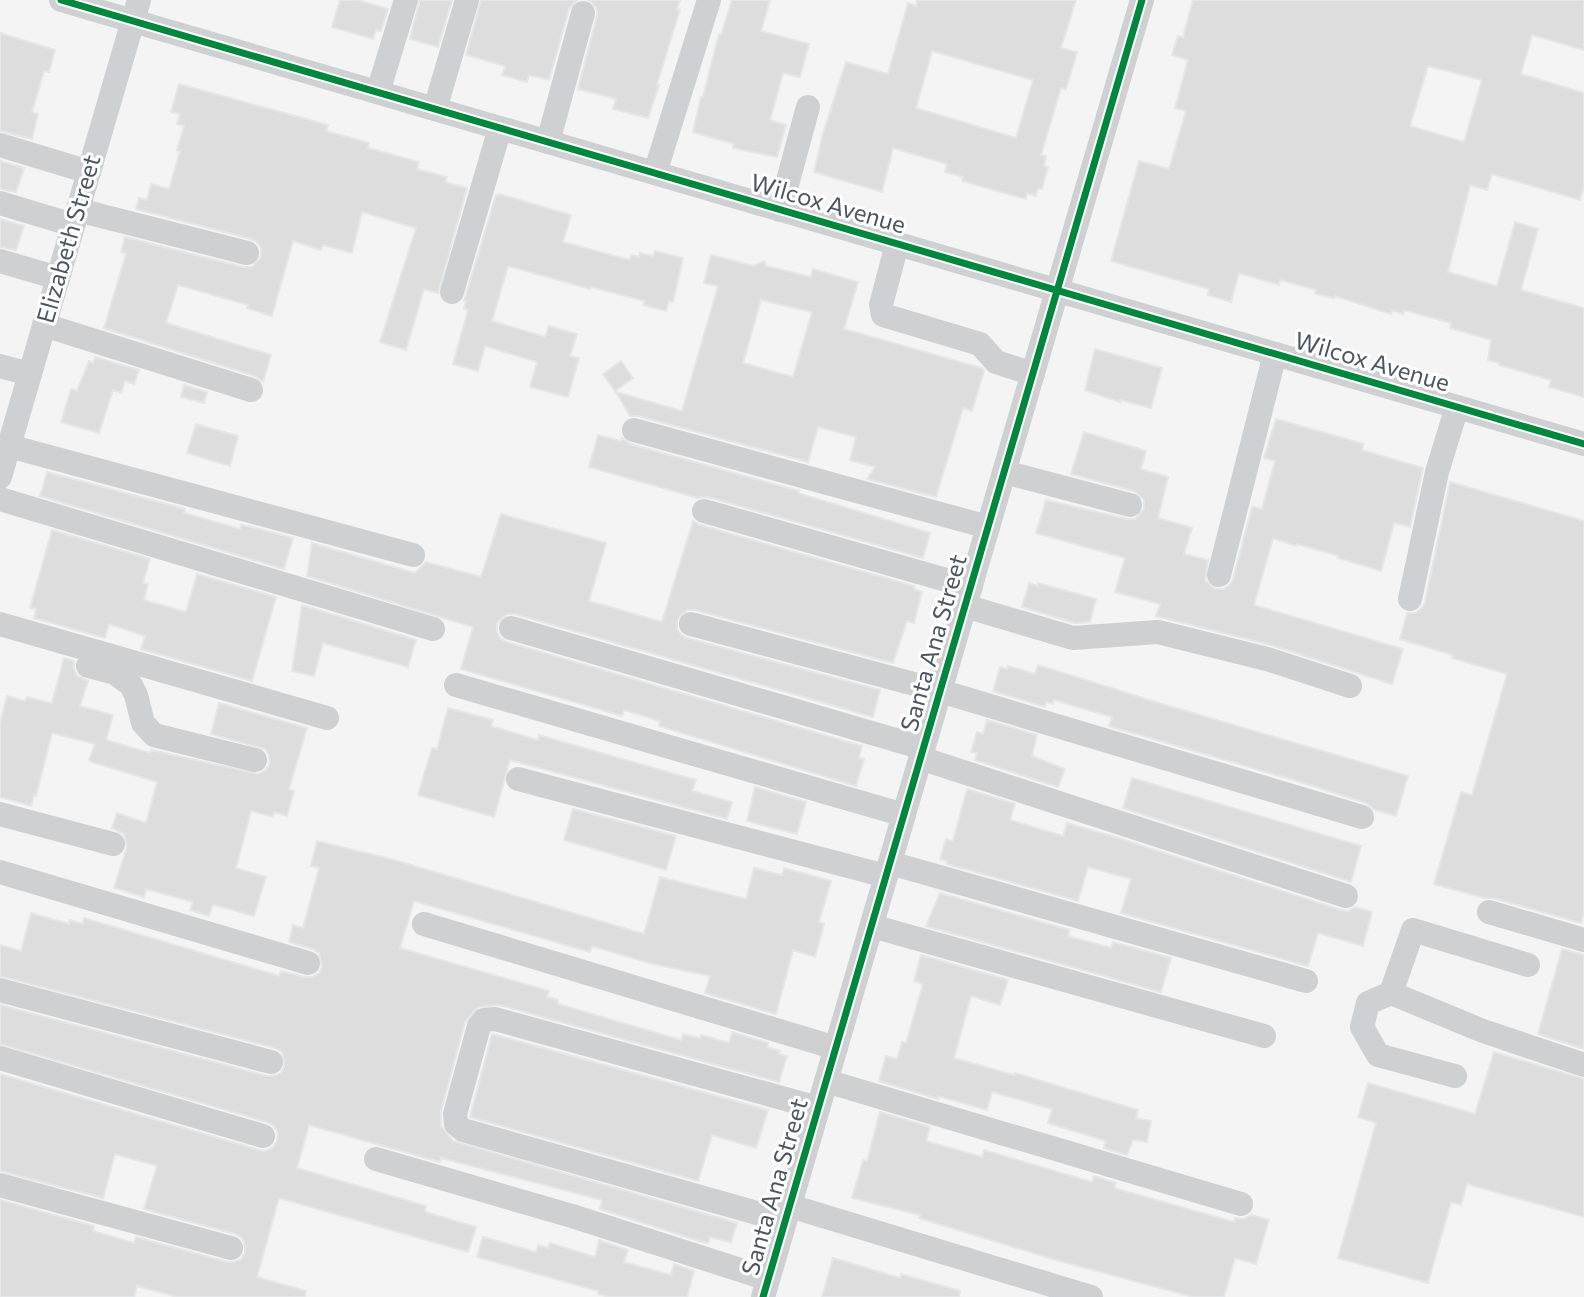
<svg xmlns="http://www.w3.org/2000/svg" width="1584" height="1297" font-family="Commissioner,sans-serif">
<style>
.building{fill:#ddddde;stroke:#e5e6e7;stroke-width:2;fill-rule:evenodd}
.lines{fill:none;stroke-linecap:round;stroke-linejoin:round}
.minor{stroke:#ced0d2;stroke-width:24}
.cycleway-casing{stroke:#fff;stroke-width:11}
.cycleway{stroke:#00873e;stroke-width:7}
.labels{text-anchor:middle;stroke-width:6;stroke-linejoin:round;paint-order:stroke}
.street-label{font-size:24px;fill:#4a5661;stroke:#fff}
</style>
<rect width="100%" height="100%" fill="#f4f4f4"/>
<g class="building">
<polygon points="340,0 358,0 388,9 381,31 376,30 373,39 332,27"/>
<polygon points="420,0 452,0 438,47 410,39"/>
<polygon points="481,0 577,0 569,9 549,80 529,75 527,82 502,75 505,66 466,55"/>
<polygon points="589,0 680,0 677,9 680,10 657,84 659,85 648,118 613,109 616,99 578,89 597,16 597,9"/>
<polygon points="732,0 770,0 761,31 809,44 800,77 783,73 770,120 786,125 777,157 733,148 734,144 693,132 701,97 703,97 719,34 721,35"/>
<path d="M917,0H1076L1061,48L1077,52L1076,56L1066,89L1061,88L1041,155L1046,156L1044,166L1048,167L1042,189L1038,188L1036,196L1027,193L1026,199L962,181L963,177L945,172L947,164L893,148L882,192L814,172L822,137L846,62L888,74L908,3L916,6ZM932,51L1033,80L1016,138L916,108Z"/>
<path d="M1193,0H1584V50L1532,35L1521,74L1584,93V185L1580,200L1492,174L1487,190L1470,185L1448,272L1497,286L1515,222L1538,229L1521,290L1584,308V397L1549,387L1551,380L1499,365V363L1488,360L1491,340L1450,328L1451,323L1404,310L1403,314L1392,310L1391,314L1335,296L1334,298L1315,294L1316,290L1280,280L1279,285L1239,273L1231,302L1208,295L1209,289L1111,261L1139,161L1169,169L1186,111L1175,108L1188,60L1172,55L1178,36L1183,37ZM1428,66L1482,80L1464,142L1410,126Z"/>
<polygon points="0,33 55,50 49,72 44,71 32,112 38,114 32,139 0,131"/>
<polygon points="179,84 328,125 326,131 369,143 368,148 419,162 417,169 447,177 445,182 467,188 438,293 424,289 406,350 380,342 416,228 362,212 352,253 323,245 321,250 293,241 272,316 247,308 248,305 178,285 166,323 271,355 263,382 255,376 104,328 126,254 121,252 125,237 243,267 252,267 261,257 261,248 257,242 251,239 136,209 139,198 147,200 151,184 169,189 180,151 177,150 184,126 177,124 180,114 171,112"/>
<polygon points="0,161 24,168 16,192 0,189"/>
<polygon points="499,194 571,215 563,242 630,260 631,255 639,257 640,253 653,256 655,251 683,258 673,302 669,301 666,311 643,305 645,301 591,287 590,289 508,266 492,321 545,337 549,326 577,334 570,356 579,358 568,397 530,387 537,362 485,346 478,371 453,364 468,310 464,309 466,301 464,301 496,195 498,196"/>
<polygon points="0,219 24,226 16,250 0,247"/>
<path d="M711,255L754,266L764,261L766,266L811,277L813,269L858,282L844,329L982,368L984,371L972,411L963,408L936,497L867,479L875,467L850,460L856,437L818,427L808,462L638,416H630L616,392L682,411L718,286L704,283ZM761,300L812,312L793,377L743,363Z"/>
<polygon points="1095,349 1162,368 1151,408 1120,400 1120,402 1085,390"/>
<polygon points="95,357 139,370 134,384 125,381 121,393 113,390 99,433 61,422 71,389 77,391 89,361 93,363"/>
<polygon points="621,361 633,378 615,391 603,374"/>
<polygon points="184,385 207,392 204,403 181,397"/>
<polygon points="1276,419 1364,444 1362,450 1423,468 1410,527 1394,523 1381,571 1338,558 1339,556 1297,544 1296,546 1273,538 1254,605 1403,649 1392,684 1271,645 1156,616 1160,604 1115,592 1125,558 1036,533 1046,500 1127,519 1135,519 1144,509 1144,500 1134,491 1071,474 1084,432 1146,451 1141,469 1168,477 1158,518 1192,528 1184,554 1208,560 1205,580 1215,589 1224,589 1230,585 1233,579 1252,507 1262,509 1275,461 1264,458"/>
<polygon points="196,424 238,436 230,466 187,453"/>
<polygon points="598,435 621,441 622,438 630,444 799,491 798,493 930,533 923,558 708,497 698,498 589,467"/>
<polygon points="47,472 185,509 184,513 240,529 241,525 252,527 293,538 284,569 40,496"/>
<polygon points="1450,482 1584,521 1584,912 1581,923 1493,898 1484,898 1434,884 1461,792 1472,795 1507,674 1452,658 1453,655 1400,639 1407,613 1415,613 1422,608 1425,602"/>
<polygon points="501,514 606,543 589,601 662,622 693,521 700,525 914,586 914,589 922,592 914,623 907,621 893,663 695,610 687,610 677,620 677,628 681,635 687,638 880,690 873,717 515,614 507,614 497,623 497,632 501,639 507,642 862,746 859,758 864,759 856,786 659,726 660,721 624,710 622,716 461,669 473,627 307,576 312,543 415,573 426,562 481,577"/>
<polygon points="52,530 150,559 143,583 148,584 144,600 186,612 197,574 276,597 252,681 141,649 145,636 109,624 105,638 34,618 36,609 30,608"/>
<polygon points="1029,583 1038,586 1038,583 1096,599 1090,622 1075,623 1022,607"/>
<polygon points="302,605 416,640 408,667 323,643 314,676 292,671"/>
<polygon points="64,658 74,661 74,669 77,676 88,681 80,706 113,715 106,740 150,753 151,750 258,774 266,770 270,763 269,755 265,749 211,734 219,703 307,728 289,789 294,791 287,816 274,812 273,817 251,811 236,868 266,877 254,916 215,905 212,907 209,916 190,910 193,902 146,889 144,897 114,888 127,847 124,834 112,828 117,813 146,823 157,782 92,762 89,760 95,744 52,733 36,796 34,795 31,806 0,797 0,723 7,696 25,701 27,697 52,703"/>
<polygon points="1038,665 1162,704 1408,776 1396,816 1375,810 1366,803 1307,784 1109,726 1112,717 1054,700 1053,704 1046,702 1045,707 993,691 1000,667 1007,669 1008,666 1035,674"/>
<polygon points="448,708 493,720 491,726 538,740 539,735 696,780 692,791 732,802 727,819 510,760 494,817 418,795 432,748 437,749"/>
<polygon points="987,720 1037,735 1032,756 1065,769 1058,787 975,760 977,753 971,752 977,732 983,734"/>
<polygon points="1132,778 1361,846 1351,882 1123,808"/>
<polygon points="755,787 806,802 797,834 747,821"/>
<polygon points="967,789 1015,804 1010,820 1063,836 1067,823 1115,837 1341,910 1348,911 1355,907 1372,912 1363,946 1318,933 1308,966 1121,913 1131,879 1088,867 1078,901 947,864 947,861 940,859 946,839 953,841"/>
<polygon points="573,809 676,836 666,870 564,840"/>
<polygon points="317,841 391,859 644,934 660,877 746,899 754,868 782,875 784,868 831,881 819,922 824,924 815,957 793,950 776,1014 705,993 710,976 649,963 592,946 590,952 414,901 400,948 549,991 547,997 558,1000 558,1004 681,1040 683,1034 700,1038 701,1035 729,1043 732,1032 768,1043 767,1047 780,1051 779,1054 787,1056 779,1082 499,1005 478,1007 465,1022 441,1111 441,1126 453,1141 737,1223 731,1242 710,1237 708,1243 702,1242 600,1209 602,1200 441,1158 440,1162 309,1125 297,1168 426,1206 425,1212 476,1227 468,1252 279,1198 257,1277 306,1291 305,1297 177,1297 137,1286 134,1297 0,1297 0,1200 94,1226 93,1231 134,1243 136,1237 227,1262 234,1262 241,1259 245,1253 245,1245 242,1238 235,1234 144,1209 157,1166 115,1154 103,1198 0,1171 0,1074 259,1150 266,1151 273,1147 277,1141 278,1133 274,1126 267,1122 0,1044 0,1005 267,1076 274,1076 281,1073 285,1065 282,1052 275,1048 0,976 0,945 21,951 31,913 69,924 70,920 83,924 84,918 279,976 281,971 304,977 312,977 319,973 322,967 319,953 312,949 289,942 293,925 303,928 319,868 311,866"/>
<polygon points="940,893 1070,930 1068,936 1111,948 1113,942 1171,958 1161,992 926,926"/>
<polygon points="1562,949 1584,955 1584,1049 1538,1034"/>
<polygon points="921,955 1008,980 1000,1005 971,996 954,1058 1014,1075 1015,1073 1138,1110 1136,1118 1151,1121 1147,1142 1133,1140 1127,1155 1104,1148 1106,1141 1048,1123 1052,1109 992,1092 987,1110 938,1096 938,1099 879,1081 886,1056 897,1059 902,1042 906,1043 923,984 914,981"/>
<polygon points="492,1034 768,1110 756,1148 712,1135 698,1181 470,1117"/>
<polygon points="1494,1052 1584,1079 1584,1217 1467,1184 1461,1205 1451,1202 1428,1283 1338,1258 1376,1123 1358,1117 1368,1083 1475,1114"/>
<polygon points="880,1112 930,1127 926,1141 982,1157 984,1150 1092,1182 1094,1176 1116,1183 1114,1188 1234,1222 1235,1218 1244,1219 1251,1215 1269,1220 1256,1264 1235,1258 1224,1297 1193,1297 1056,1260 919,1218 920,1215 852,1198 863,1160 867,1161"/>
<polygon points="483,1237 536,1252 538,1245 548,1248 550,1243 595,1257 599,1240 628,1250 624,1262 671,1275 674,1264 694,1271 687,1297 610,1297 598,1294 598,1291 477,1257"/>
<polygon points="833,1258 900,1278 901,1274 960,1291 959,1297 822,1297"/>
</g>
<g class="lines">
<g class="minor">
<polyline points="61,0 1584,444"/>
<polyline points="378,92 406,0"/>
<polyline points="435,109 467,0"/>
<polyline points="548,142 583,13"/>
<polyline points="0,145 89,172"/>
<polyline points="655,173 709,0"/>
<polyline points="0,203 73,225"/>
<polyline points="78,210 247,253"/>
<polyline points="780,210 808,107"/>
<polyline points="897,244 881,305 883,315 980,344 996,362 1033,374"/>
<polyline points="0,261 58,278"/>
<polyline points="452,292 500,128"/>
<polyline points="44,325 251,390"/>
<polyline points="0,366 30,374"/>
<polyline points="634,430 988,527"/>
<polyline points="9,446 413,555"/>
<polyline points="1004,472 1130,505"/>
<polyline points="0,477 139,0"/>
<polyline points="0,499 433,629"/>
<polyline points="704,511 971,587"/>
<polyline points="1219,575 1275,354"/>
<polyline points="1410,599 1437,472 1457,407"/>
<polyline points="965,606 1073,638 1158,632 1267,659 1350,686"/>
<polyline points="0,624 327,718"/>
<polyline points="691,624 940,691 1362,817"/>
<polyline points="511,628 923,748"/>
<polyline points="88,666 115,673 131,685 136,695 143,723 154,735 255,760"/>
<polyline points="456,685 904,815"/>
<polyline points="920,758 1346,896"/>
<polyline points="518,779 886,876"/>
<polyline points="0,814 113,844"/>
<polyline points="890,863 1306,981"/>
<polyline points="0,872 308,963"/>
<polyline points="1489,912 1584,940"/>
<polyline points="424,924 836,1048"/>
<polyline points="872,926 1264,1036"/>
<polyline points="1528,965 1413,930 1391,993 1483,1031 1584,1065"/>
<polyline points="0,990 271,1062"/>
<polyline points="1391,993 1368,1003 1362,1027 1378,1055 1455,1076"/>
<polyline points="0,1058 263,1136"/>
<polyline points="826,1081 1241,1204"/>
<polyline points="376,1159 572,1216 768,1279"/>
<polyline points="0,1185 231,1248"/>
<polyline points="790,1206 1091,1297"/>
<polyline points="785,1221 463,1130 456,1124 455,1114 479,1026 484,1020 495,1019 818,1108"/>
<polyline points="763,1297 1142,0"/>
</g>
<defs>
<g id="cycleway">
<polyline points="61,0 1584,444"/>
<polyline points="763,1297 1142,0"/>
</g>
</defs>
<use href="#cycleway" class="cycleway-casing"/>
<use href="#cycleway" class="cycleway"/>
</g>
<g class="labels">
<g class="street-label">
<text transform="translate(828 204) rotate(16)" y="8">Wilcox Avenue</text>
<text transform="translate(69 239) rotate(-74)" y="8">Elizabeth Street</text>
<text transform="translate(1372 362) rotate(16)" y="8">Wilcox Avenue</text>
<text transform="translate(934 643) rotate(-74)" y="8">Santa Ana Street</text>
<text transform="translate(775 1187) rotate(-74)" y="8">Santa Ana Street</text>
</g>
</g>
</svg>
